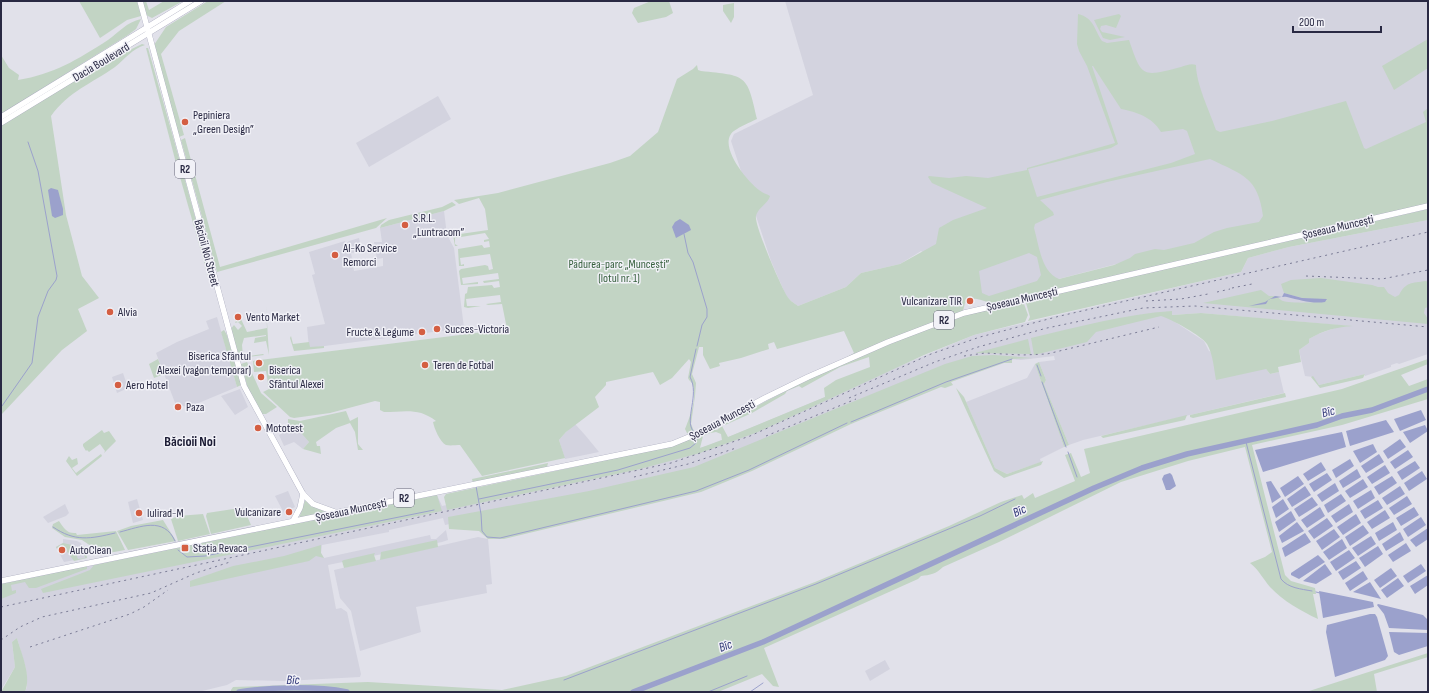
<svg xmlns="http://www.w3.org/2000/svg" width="1429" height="693" font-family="'Sofia Sans Condensed',sans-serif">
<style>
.built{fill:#d3d3df}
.green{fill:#c2d4c4;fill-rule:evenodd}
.water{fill:#9ba1cc}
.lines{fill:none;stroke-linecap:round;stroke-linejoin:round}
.stream{stroke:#9ba1cc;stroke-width:1}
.river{stroke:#9ba1cc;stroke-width:5.5}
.major-casing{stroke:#a0a1b6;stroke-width:6}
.major{stroke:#fff;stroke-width:5.5}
.rail{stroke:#7a7b95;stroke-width:1;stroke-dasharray:2 4;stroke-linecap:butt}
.poi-dot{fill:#d45e42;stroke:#f1f1f7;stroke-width:1.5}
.labels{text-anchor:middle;stroke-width:3;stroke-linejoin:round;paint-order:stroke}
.shield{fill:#f1f1f7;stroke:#656579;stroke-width:1}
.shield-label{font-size:11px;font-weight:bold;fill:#292943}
.street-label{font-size:12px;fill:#292943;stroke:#f1f1f7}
.poi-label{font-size:12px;fill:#292943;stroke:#f1f1f7;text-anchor:start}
.park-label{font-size:12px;fill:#355f3c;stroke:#f1f1f7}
.water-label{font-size:13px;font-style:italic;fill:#313878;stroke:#f1f1f7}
.quarter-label{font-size:14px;font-weight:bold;fill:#1b1b34;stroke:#f1f1f7}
</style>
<rect width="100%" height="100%" fill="#e1e1ea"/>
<g class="built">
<polygon points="785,1 1428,1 1428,183 997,295 984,297 921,251 900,264 861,273 846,287 798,306 787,298 771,261 731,141 734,134 813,95"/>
<polygon points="438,96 451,119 369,167 356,143"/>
<polygon points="444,211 447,235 454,248 464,328 309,348 307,327 325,324 312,275 315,274 309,252 345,241 346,244 349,241 359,238 362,251 351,253 354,271 383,266 383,258 377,259 374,242 382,242 380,228"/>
<polygon points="1428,220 1428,354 1399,364 1397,363 1391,365 1391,367 1365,376 1365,374 1319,385 1313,377 1305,376 1299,350 1309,343 1309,339 1318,334 1338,327 1349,326 1201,313 1171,315 1169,318 1204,341 1209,351 1266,369 1270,374 1279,372 1284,393 1083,440 1069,445 1044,384 1046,380 1039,362 1055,360 1054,356 1021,360 1003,358 729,466 445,525 443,518 389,530 389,532 322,545 321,553 324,558 430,535 431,539 436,539 446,530 448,540 442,542 328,565 336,609 341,608 347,612 361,674 360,677 285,681 236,680 227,685 198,692 25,692 27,687 26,669 17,638 12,642 15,667 1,690 1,588 25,579 437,495 442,506 617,470 707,446 974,335 1241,272 1248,258 1289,247"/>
<polygon points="217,317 237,387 189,407 182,406 177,408 156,353 177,342 209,329 206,321"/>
<polygon points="1035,364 1064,447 1040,459 1041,462 1007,474 995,468 966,402 1027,378"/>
<polygon points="123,373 128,388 117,393 112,377"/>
<polygon points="240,389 248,407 235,415 221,396"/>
<polygon points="575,424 585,435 599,452 565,459 559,440 566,432"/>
<polygon points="296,426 309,442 303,449 294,442 284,446 279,435"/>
<polygon points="288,491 295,507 291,509 292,513 285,515 275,496"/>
<polygon points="137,499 143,520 133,523 128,502"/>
<polygon points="65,504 69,513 66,516 48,523 43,517"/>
<polygon points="478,537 488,539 492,584 486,585 487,593 416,607 421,632 360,651 351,611 340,598 334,570"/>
<polygon points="63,539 77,541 81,543 85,558 64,562 56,547 63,543"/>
<polygon points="885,660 890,669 870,681 865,671"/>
</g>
<g class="green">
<polygon points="79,1 137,1 141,16 127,20 100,38"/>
<polygon points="141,1 146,1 149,10 164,1 183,1 152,18 146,15"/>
<polygon points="208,1 226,1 179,31 161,54 184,135 179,137 154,45 166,27"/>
<polygon points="651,1 669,1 673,13 666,17 638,23 632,13 634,8"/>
<polygon points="734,3 734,17 731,23 723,11 723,5"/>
<path d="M1078,14C1094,18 1094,29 1102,41L1107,43L1129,40C1142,78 1142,77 1181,67C1186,65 1192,63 1196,65C1196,84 1210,112 1216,130L1220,132L1272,121L1346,101L1364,148L1366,149L1426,122L1423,112L1428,108V204L994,303C986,303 978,298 974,299C969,299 969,301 965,303L963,311L845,358L854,353L844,331L777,349L774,342L768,344L769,349L741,358L719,363L720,366L710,369L703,355V347H699L692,374L696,383L695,396L691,424L694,431L698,432L691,435L687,433L685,429C690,416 697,400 693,385C692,382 689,381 688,378L691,362L689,359L672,378L660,385L653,372L606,382V385L595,397L599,407L566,432L559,440L565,458L482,476L460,445C456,445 450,446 446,445C440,442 434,428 433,422L436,421C419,407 403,412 384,412L380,410V402L375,401L330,413L294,418L290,417L263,392L269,389L266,371L254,372L253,361L492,331L508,334L502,304L488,305L486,304L501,302L500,295L466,299L467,306H481L468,308L464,307L465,294L467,293L468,287L492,285L494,288L500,287L499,281L484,283L483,281L499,279L498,273L462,278L463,284L478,282V284L461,285L459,271L461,269L485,265L488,266L489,270L493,269L490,254L460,258L461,265L464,264V266H459L458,249L482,245L484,248L490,247L489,241L484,242V240L489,239L485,233L455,238V244L458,246H455L453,235L488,230L485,209L479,198L459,204L454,200L498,193L610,163L630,156L658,132L677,79L693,69L697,65L698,70L701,71C746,76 747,73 757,119C751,122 734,129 731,134C720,149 749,184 762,192C765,194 767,194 770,196C768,204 758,207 756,216C754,225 781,286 787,296C789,300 794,303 798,306L846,287L861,273L900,264L936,244L939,228L953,220L987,208L932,183L928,177L929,176L949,178L966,176L988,178L1027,170V168L1115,143L1087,66L1079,51L1077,44ZM1092,66H1093L1121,109C1137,112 1152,117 1161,132L1183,129L1187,131L1195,154L1171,163L1037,197L1028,169L1111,148L1118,144ZM1210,159C1243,175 1258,177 1263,216L1259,222L1227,228L1214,232L1194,243L1164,250L1155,249L1135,254L1130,258L1114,265L1059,279C1041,272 1039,245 1034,228L1035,224L1054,215L1053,212L1040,200L1107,182ZM1029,253L1037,257L1041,275L1037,281L989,296L982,293L979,271Z"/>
<polygon points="1119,14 1121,16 1116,28 1106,25 1101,26 1100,29 1102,32 1125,37 1110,40 1103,38 1094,20"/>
<path d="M141,19L136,29L128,35L1,114V55L9,68L19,75L18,80C54,74 77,60 108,40C119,32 127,22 141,19Z"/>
<polygon points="1428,39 1428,68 1394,90 1382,66"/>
<path d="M142,44L145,45C132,49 125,59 115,67C91,84 69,91 51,116L66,215L82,276L99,298L78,309L87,331L62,350L1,415V126L99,65Z"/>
<polygon points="146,48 148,48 181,165 177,167"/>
<polygon points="185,138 220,267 387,218 376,228 217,272 181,140"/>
<polygon points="182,169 211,275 208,276 178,170"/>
<polygon points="452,202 456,205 444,211 380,228 381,225 389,220 442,207"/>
<polygon points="1428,209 1428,220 1289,247 1248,258 1241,272 1028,321 1030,317 1026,303 1027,301"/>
<path d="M1321,278L1372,285L1378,287H1384L1388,293L1395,297L1399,295C1406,282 1411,283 1426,281L1428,282V307L1425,308L1424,313L1428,319V324L1203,303L1261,290L1269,296H1277C1278,297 1279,299 1281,300C1286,304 1322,303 1327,300L1302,298L1284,293L1281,284L1291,280Z"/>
<path d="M1023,301L1028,315L1025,322L974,335L924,355L758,432L700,453L640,469L447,510L444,497L446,494L673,446L712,430H717L722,426L728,437L825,397L824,388L836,380L870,367L869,357L840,367L802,388L799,386L787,391L785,394L752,413L725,425L724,423L813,377L914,334L965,315ZM716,432L721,434L722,440L700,448L703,436L710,433Z"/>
<polygon points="266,306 269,355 266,341 254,343 255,338 266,336 266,335 244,338 242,345 243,357 263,354 264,355 240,358 238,356 230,330 234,325 238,330 242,326 238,322 235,323 237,319 241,319 247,332 267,328"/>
<path d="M1172,311V315L1201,313L1353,326C1337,327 1324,330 1309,339V343L1299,350L1301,362L1278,367L1279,372L1270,374L1266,369L1216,380C1214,369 1213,354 1207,344C1202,336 1171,319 1161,316L1096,332L1087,342L1034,355L1031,338C1078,327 1125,314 1172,311Z"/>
<polygon points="224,330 227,335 241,385 237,387 221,332"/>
<polygon points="291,336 293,344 309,342 310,347 324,346 324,348 294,351 290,338"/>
<polygon points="1028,339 1031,354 975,353"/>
<polygon points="994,355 1033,358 1012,359 1012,363 1004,363 951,382 953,385 945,388 941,387 851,424 752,471 701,492 504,539 488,539 479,531 449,529 448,517 589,491 694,467 945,364 972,356"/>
<polygon points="158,359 164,374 154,378 149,364"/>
<path d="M1428,359V364L1401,375L1409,386L1428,379V399L1342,425L1252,445L1285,575L1291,581L1315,588L1316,594H1313L1318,619C1301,611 1283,601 1270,587C1263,579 1259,570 1250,563L1265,557L1272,552L1245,447L1188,461L1121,482L999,542L943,567C936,574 930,575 921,576L918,579L764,648L779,687L773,686L762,674L718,692H231V690L233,687L368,682L502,690L566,676L815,582L949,526L1001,502L1022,495L1024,499L1033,493L1035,498L1075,481L1065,455L1071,453L1081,477L1090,473L1084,449L1342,389Z"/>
<polygon points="247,362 261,393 277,407 266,414 262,414 248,389 241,364"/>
<polygon points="1039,362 1046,380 1044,384 1069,445 1064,447 1035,364"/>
<polygon points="1365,374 1363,378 1320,388 1311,377 1313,376 1319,385"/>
<polygon points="956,388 964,397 995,468 1007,474 1043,461 1041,465 1004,478 994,471"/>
<polygon points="1285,393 1286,397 1193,418 1190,417 1190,415"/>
<polygon points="346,411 350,421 358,417 358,444 363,450 358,450 355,432 350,423 336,428 316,442 317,446 320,446 321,454 303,449 309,442 296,427 288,431 288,419 300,421"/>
<polygon points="1187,415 1185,420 1112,436 1103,438 1101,436"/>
<polygon points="102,430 104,433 109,431 116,441 104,453 105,451 100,444 89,452 87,450 86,451 83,446 83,444"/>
<polygon points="101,454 102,456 77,476 66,461 69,456 72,460 77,458 78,464 72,468 76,473"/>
<polygon points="548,463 547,467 473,483 472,479"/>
<polygon points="437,495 442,511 43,593 41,589 90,570 94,565"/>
<polygon points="305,501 306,501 325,512 299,518"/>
<polygon points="240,508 244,509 251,525 211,534 206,516 207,513"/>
<polygon points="203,514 210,534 178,541 171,519 178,516"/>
<polygon points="163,520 176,541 128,550 117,531 131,526"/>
<path d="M59,521C64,528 67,534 76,533L77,535L116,531L125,550L103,554L82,540L65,537L52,528L53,524Z"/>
<polygon points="437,540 438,547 380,560 381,552"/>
<polygon points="63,543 72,545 78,559 85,558 82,546 85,547 87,558 74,561 62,545 57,548 59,553 56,547"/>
<polygon points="321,545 321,553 324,558 316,556 309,561 190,587 190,581 233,566 284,556"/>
<polygon points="375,553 374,555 376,561 344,568 342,561 344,560"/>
<polygon points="87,566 87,569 84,570 36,588 29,588 25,582 11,585 12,591 16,590 16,593 1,599 1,584"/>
<path d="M17,638C21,653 32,676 25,692H1L15,667L12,642Z"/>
<polygon points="1428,653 1428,657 1374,674 1377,692 1306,692"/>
</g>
<g class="water">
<polygon points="51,188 58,190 63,209 63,215 55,218 52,216 48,190"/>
<polygon points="680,219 689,225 691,230 676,238 672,227 675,222"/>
<path d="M1284,293L1302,298L1327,299L1325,302C1312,304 1300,300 1287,297C1282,296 1274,299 1269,299L1266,304L1249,306L1265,302L1275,296L1282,297Z"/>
<polygon points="1421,410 1426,420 1400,431 1394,419"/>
<polygon points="1386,420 1394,432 1350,446 1346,431"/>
<polygon points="1425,425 1428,431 1410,443 1403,432"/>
<polygon points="1342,432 1346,447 1263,472 1255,450"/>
<polygon points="1400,439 1406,447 1388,459 1383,451"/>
<polygon points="1373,444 1377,452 1360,463 1353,451"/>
<polygon points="1408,450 1413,457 1395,469 1390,462"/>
<polygon points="1379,454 1384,462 1366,473 1361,466"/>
<polygon points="1350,459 1354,466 1336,478 1332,470"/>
<polygon points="1415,461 1420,468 1402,480 1397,472"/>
<polygon points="1321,462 1326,470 1308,481 1303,474"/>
<polygon points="1385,465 1390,473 1372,484 1367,477"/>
<polygon points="1357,469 1361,477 1343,488 1339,481"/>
<polygon points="1422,471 1427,479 1409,491 1404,483"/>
<polygon points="1170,473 1172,475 1176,486 1170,490 1166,490 1162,479 1164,475"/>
<polygon points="1327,473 1332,480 1314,492 1309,484"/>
<polygon points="1298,476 1304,484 1285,497 1280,488"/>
<polygon points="1392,476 1397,483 1379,495 1374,487"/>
<polygon points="1363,479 1368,487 1350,498 1345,491"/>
<polygon points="1271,481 1281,497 1272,503 1266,482"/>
<polygon points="1335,483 1339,491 1322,502 1317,495"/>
<polygon points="1305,486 1311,495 1292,507 1287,499"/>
<polygon points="1400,486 1405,494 1387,505 1382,498"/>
<polygon points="1371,490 1375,498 1358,509 1353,501"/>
<polygon points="1341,494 1346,501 1328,513 1324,505"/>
<polygon points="1407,496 1412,504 1394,515 1389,508"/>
<polygon points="1312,497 1318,505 1299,517 1294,509"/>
<polygon points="1283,499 1289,509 1276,518 1272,507"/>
<polygon points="1378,500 1383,508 1365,519 1360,511"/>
<polygon points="1349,504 1353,512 1336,523 1331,516"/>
<polygon points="1320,507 1325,516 1307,528 1301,520"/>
<polygon points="1414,507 1419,515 1401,526 1396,518"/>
<polygon points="1385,510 1390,518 1372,529 1367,522"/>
<polygon points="1291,511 1296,520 1279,532 1275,522"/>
<polygon points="1356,514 1361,523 1343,535 1337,527"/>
<polygon points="1421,517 1426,525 1408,537 1403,529"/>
<polygon points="1327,518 1333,526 1314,539 1308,531"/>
<polygon points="1297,522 1304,531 1282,543 1279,536"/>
<polygon points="1393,522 1397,530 1379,541 1375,533"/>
<polygon points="1363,525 1369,533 1350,546 1345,537"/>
<polygon points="1428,528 1428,539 1416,547 1410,540"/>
<polygon points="1334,529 1340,537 1322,550 1316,541"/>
<polygon points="1400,532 1404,540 1386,551 1382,544"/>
<polygon points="1305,533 1311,542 1285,557 1282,548"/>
<polygon points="1371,536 1376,544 1358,556 1352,548"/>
<polygon points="1342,539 1347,548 1329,560 1323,552"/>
<polygon points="1406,543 1411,551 1393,562 1388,555"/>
<polygon points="1378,546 1383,554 1365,567 1359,558"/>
<polygon points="1349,550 1355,558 1336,571 1330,562"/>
<polygon points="1318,555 1325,562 1299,579 1291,575 1291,573"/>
<polygon points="1356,561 1361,568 1343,580 1338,572"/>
<polygon points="1325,564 1332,574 1316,584 1303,581"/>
<polygon points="1421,564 1426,571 1408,583 1403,576"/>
<polygon points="1391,568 1397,576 1380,588 1374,580"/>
<polygon points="1363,571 1368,579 1350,591 1345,583"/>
<polygon points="1428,575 1428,585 1415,594 1410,586"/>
<polygon points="1398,578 1404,586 1387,598 1381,590"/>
<polygon points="1370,582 1381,599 1353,592"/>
<polygon points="1319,591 1373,602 1374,607 1323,618"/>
<polygon points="1378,604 1423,615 1428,620 1428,630 1389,628 1384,614 1377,605"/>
<polygon points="1370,614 1375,614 1377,617 1388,656 1385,660 1335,677 1326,632 1327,625"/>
<polygon points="1389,632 1428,633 1428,646 1399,655 1394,652"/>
</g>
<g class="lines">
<g class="stream">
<polyline points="684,234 688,253 693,262 707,309 707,317 702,325 697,346"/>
<polyline points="1037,365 1041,376"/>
<polyline points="1042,382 1066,447"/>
<polyline points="2,406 32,363 38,317 48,291 56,280 57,276 38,171 28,142"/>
<polyline points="851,422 946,382 1012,359"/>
<path d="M693,431C684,419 700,395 690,377L696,349"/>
<path d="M1246,442L1281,579C1288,588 1301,589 1312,591"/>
<polyline points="1068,452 1077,477"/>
<polyline points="476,486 481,514 482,531 487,537 500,538 696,491 749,470 847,423"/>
<polyline points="479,499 618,470 690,448 696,443 697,437"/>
<path d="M53,527C75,542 90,539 115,533"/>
<path d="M120,532C140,527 164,516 175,541"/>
<polyline points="178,550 187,557 205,556 434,510"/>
<polyline points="1316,592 1320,593"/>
<polyline points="564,680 816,584 980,516 1015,499"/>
<polyline points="246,691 246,692"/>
<polyline points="708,692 747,676"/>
<polyline points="750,692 763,683"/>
</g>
<g class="river">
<path d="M239,692C269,687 317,686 347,692"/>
<polyline points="633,692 763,642 1094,488 1142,468 1187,454 1317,425 1342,416 1372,410 1428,389"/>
</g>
<defs>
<g id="major">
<polyline points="140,1 244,386 303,494 313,504 335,512"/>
<polyline points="1,117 190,1"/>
<polyline points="1,123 201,1"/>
<polyline points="293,521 300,508 303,494"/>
<polyline points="1,581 672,444 706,430 765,398 808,377 888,342 964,313 1428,206"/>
</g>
</defs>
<use href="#major" class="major-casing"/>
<use href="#major" class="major"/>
<g class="rail">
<polyline points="1306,276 1382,279 1428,270"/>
<polyline points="1232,288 1252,284"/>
<polyline points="1217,292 1230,289"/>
<polyline points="1146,301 1181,299 1208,294"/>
<polyline points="964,356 985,353 1022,355 1047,354 1159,327"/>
<polyline points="849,398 935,362 978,347 1047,328 1143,308 1195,306 1428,327"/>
<polyline points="766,436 856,399"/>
<polyline points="634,477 688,464 736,448"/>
<polyline points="1,607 671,463 750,436 931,354 980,337 1060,316 1428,232"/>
<polyline points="1,640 20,627 42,617 151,593 196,573 230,562"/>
<polyline points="30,647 130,614 144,607 168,590"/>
</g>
</g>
<g class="poi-dot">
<circle cx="185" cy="122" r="4"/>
<circle cx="405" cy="225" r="4"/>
<circle cx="335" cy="255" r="4"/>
<circle cx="970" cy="301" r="4"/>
<circle cx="110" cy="312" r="4"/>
<circle cx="238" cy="317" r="4"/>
<circle cx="437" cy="329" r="4"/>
<circle cx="422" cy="332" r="4"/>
<circle cx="259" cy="363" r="4"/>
<circle cx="425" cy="365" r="4"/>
<circle cx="261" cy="377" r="4"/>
<circle cx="118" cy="385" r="4"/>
<circle cx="178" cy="407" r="4"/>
<circle cx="258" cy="428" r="4"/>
<circle cx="289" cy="512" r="4"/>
<circle cx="139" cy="513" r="4"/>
<rect x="181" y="544" width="8" height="8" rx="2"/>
<circle cx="62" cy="550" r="4"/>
</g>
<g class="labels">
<g class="shield">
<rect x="175" y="160" width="20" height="18" rx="3"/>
<rect x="934" y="311" width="20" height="18" rx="3"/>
<rect x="394" y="489" width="20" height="18" rx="3"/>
</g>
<g class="shield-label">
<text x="185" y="173">R2</text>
<text x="944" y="324">R2</text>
<text x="404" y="502">R2</text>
</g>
<g class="street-label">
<text transform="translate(101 62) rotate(-31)" y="4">Dacia Boulevard</text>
<text transform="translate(1338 227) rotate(-13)" y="4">Șoseaua Muncești</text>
<text transform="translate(207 253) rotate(75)" y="4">Băcioii Noi Street</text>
<text transform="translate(1022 299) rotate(-13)" y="4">Șoseaua Muncești</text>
<text transform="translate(722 420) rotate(-28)" y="4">Șoseaua Muncești</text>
<text transform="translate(351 510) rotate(-12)" y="4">Șoseaua Muncești</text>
</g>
<g class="poi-label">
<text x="193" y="119">Pepiniera<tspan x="193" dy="14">„Green Design”</tspan></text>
<text x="413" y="222">S.R.L.<tspan x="413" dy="14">„Luntracom”</tspan></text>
<text x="343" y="252">Al-Ko Service<tspan x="343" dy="14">Remorci</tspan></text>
<text x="962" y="305" text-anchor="end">Vulcanizare TIR</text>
<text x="118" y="316">Alvia</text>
<text x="246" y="321">Vento Market</text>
<text x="445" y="333">Succes-Victoria</text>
<text x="414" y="336" text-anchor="end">Fructe &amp; Legume</text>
<text x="251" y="360" text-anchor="end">Biserica Sfântul<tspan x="251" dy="14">Alexei (vagon temporar)</tspan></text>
<text x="433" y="369">Teren de Fotbal</text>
<text x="269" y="374">Biserica<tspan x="269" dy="14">Sfântul Alexei</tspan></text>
<text x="126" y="389">Aero Hotel</text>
<text x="186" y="411">Paza</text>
<text x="266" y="432">Mototest</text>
<text x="281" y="516" text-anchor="end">Vulcanizare</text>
<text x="147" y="517">Iulirad-M</text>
<text x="193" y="552">Stația Revaca</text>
<text x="70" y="554">AutoClean</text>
</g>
<g class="park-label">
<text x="619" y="268">Pădurea-parc „Muncești”<tspan x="619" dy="14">(lotul nr. 1)</tspan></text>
</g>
<g class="water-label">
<text transform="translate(1328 411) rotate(-16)" y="5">Bîc</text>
<text transform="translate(1019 510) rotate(-25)" y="5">Bîc</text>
<text transform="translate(725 645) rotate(-21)" y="5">Bîc</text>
<text transform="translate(293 679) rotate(1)" y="5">Bîc</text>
</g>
<g class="quarter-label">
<text x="190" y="446">Băcioii Noi</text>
</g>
</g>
<rect width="1429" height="693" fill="none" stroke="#292943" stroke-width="4"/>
<path d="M1293 26v6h88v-6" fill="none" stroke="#292943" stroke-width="2"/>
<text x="1299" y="26" font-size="12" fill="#292943" stroke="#f1f1f7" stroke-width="3" paint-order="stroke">200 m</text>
</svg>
